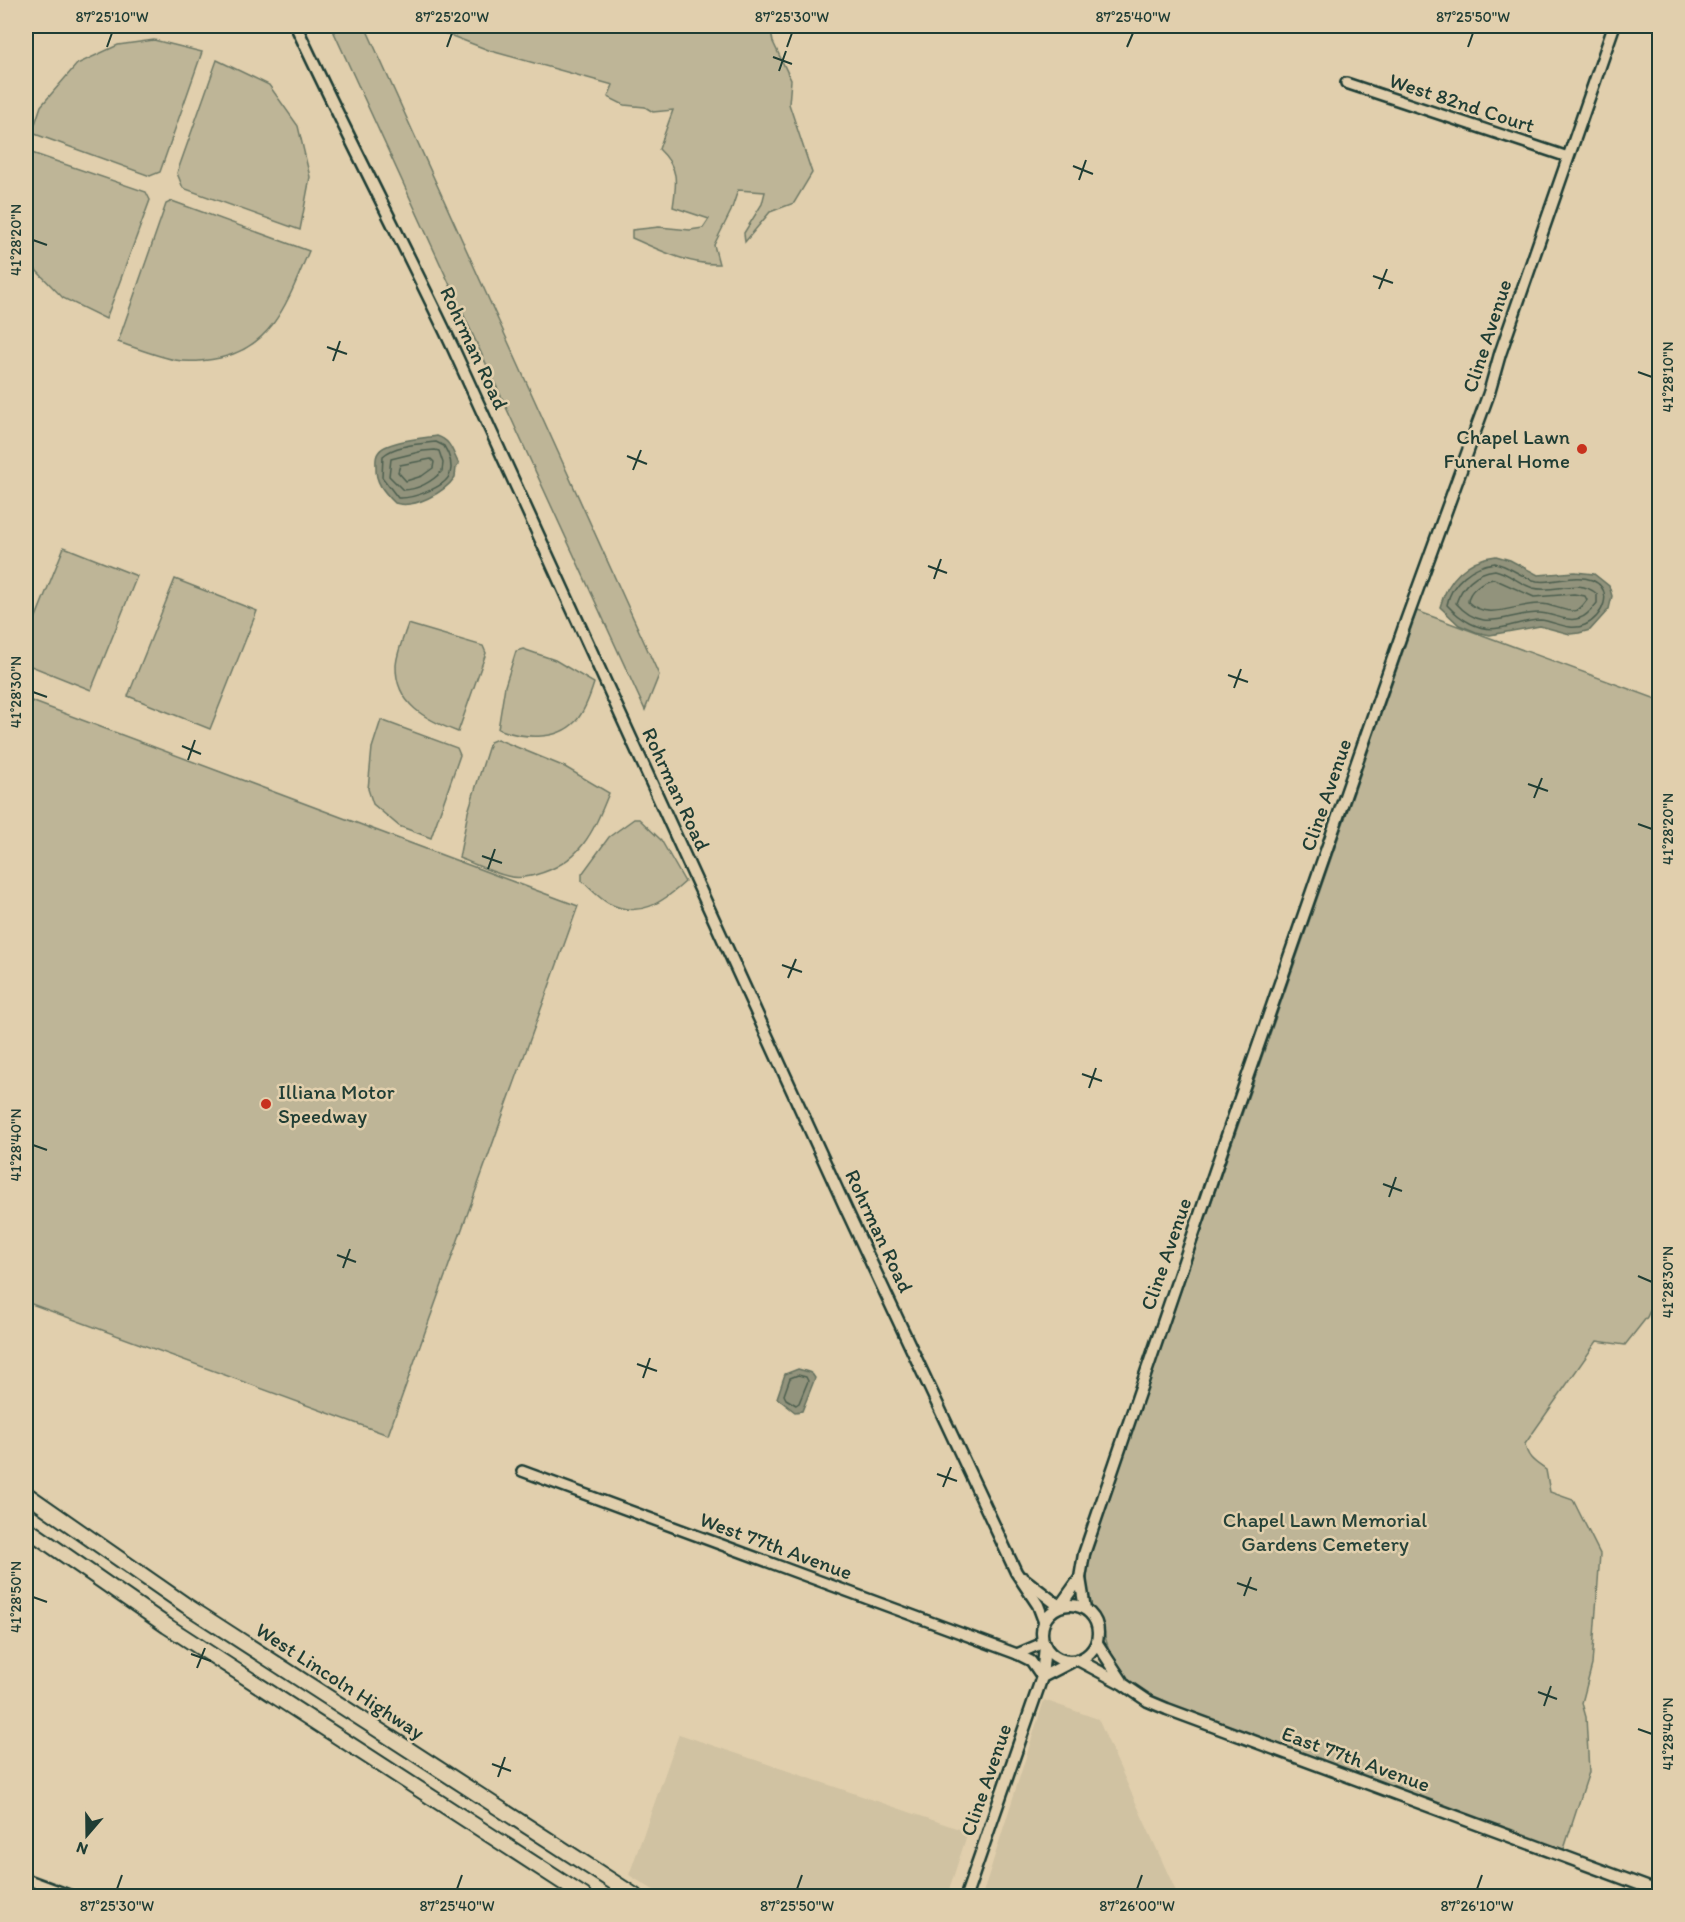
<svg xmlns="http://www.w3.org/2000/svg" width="1685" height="1922" font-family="Itim,sans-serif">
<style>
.built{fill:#d0c2a2}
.green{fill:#beb597;stroke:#6e7966;stroke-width:1.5}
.water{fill:#92937b;stroke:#64715f;stroke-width:1.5}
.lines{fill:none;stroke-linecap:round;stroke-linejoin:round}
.shore{stroke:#4d5f50;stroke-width:1.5}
.stream{stroke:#64715f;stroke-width:3}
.minor-casing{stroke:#1f3d34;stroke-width:14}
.tertiary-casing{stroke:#1f3d34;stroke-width:15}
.primary-casing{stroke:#1f3d34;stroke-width:18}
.minor{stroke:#e1cfad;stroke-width:9}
.tertiary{stroke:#e1cfad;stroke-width:10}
.primary{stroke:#e1cfad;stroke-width:14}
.ticks{fill:none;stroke:#1f3d34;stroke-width:2}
.poi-dot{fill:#c8321e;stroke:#e1cfad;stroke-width:2}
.labels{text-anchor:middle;stroke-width:5;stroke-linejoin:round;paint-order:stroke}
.street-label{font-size:21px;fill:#1f3d34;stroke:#e1cfad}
.poi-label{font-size:21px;fill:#1f3d34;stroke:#e1cfad;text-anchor:end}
.park-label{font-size:21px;fill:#274339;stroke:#e1cfad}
.neatline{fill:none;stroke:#1f3d34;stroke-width:2}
.ticks-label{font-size:15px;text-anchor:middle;fill:#1f3d34}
</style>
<rect width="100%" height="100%" fill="#e1cfad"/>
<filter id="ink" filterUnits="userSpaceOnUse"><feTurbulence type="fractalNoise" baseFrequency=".0167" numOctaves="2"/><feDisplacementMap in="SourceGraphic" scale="12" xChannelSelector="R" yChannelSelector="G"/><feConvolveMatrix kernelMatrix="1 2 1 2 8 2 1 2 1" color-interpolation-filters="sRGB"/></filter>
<g filter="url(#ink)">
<g class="built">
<polygon points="1044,1700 1098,1719 1178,1896 982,1896"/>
<polygon points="679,1734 968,1832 947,1896 663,1896 629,1875"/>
</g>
<g class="green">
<polygon points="331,26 365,26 659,675 645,710"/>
<path d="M426,26H770L773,42L791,80L789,104L812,173L794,203L770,212L745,242L744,233L762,204L765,192L738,190L731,211L714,245L719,264C688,265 660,250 632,238V230L659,227L690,230L703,228L709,219L673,207C677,181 679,168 659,149L673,110L653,112L645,107L624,105L608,97L613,85L491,51Z"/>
<polygon points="154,40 202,52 160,172 150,176 32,133 41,106 77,64 118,45"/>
<polygon points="217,60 269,85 298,126 310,177 300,230 183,188 177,173"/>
<polygon points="26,151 146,192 150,200 106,319 63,298 35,269 26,245"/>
<path d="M172,201L309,251C289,297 275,346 220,358C205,361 190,363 175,360C156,356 136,348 118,342L166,204Z"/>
<polygon points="64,547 137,576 91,690 26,664 26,642"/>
<polygon points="175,579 257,611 210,729 128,696"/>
<path d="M1417,611L1659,700V1291L1647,1317L1625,1345L1597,1341L1525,1444C1527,1458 1535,1462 1546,1470L1550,1492L1573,1500L1600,1554L1592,1665L1582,1703L1586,1717L1589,1772L1563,1852L1148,1696L1124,1676L1111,1657L1102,1626L1091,1608L1087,1588V1568L1092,1546Z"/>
<path d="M408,624L483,646L486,653L458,732C427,720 395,705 396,665C397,652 404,636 408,624Z"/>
<path d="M523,649L555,660L594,683C590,696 585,711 576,721C556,742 522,738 498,729L505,686L516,651Z"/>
<polygon points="26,699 578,906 388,1435 26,1302"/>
<polygon points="381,720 457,748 460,755 431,838 399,826 373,804 368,789 372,748"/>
<path d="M497,739L565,767L609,793C593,833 580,863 535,875C526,877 517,879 507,876C491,872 475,864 459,858L468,812L490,742Z"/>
<path d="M634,819H639L661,840L685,882C662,903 639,919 608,903C599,898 590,888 582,881V874L609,837Z"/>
</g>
<g class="water">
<path d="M437,436C452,441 452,452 459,464L456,468L455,477C444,493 414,509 395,503C384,492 375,482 376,467C376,462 375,457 378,453C384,441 424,438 437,436Z"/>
<path d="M1496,556L1510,560L1538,575L1575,572L1594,574L1609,586L1612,596L1609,609L1590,630L1579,633L1570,634L1540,626L1490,635L1476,632L1459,625L1440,607C1447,580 1467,559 1496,556Z"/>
<path d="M798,1369C804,1371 812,1371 815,1378L802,1411L795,1412L777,1398L785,1374Z"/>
</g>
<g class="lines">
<g class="shore">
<path d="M436,442L444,446C449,454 453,464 450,474C445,488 411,499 398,498L382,477L383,456C395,445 420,444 436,442Z"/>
<path d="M435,450L439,451L443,463L442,471C432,482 417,490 403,490L389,476L391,459L423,451Z"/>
<polygon points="431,459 434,462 433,468 422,476 406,481 398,472 400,465"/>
<path d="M1495,563C1510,566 1522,578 1537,581C1555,584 1574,573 1592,580C1615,590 1603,617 1585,625C1569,632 1555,621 1540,620C1526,620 1513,626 1499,628C1479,632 1460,619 1447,605C1451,582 1473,565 1495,563Z"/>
<path d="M1495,570C1509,573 1519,584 1533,588C1556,594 1577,577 1597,594V603C1592,609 1587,616 1580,618C1567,623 1552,613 1539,613C1506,613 1484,635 1456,603C1462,586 1475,572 1495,570Z"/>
<path d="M1494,579L1534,597L1574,594L1585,596L1587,600C1584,604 1580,611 1573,611C1562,611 1551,604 1541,604C1516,603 1489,622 1468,602C1468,591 1483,580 1494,579Z"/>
<polygon points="798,1375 806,1377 808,1381 799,1403 796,1405 786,1399 784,1395 790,1378"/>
</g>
<polyline class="stream" points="1384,1896 1392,1894 1422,1896"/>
<defs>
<g id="minor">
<polyline points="1346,83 1568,157"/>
<polyline points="522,1471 1017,1654 1031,1661 1042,1677"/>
<polyline points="1017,1654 1043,1643"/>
<polyline points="26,1879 72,1896"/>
</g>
<g id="tertiary">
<path d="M296,26C346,134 402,240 453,348L847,1211L1016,1572L1038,1605L1044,1621"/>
<polyline points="1023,1578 1059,1606"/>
<circle cx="1070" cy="1633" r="28"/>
<polyline points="1060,1606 1080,1578"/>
<polyline points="1085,1609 1080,1578 1084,1554 1232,1121 1406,621 1489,393 1500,354 1614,26"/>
<polyline points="1097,1643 1122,1681"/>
<polyline points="1078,1660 1123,1684 1148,1701 1167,1709 1660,1892"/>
<polyline points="1042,1677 1071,1662"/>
<polyline points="966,1896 1042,1677 1045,1646"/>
</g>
<g id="primary">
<polyline points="26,1494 187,1606 635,1896"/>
<polyline points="26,1528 167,1626 584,1896"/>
</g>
</defs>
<use href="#minor" class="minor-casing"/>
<use href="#tertiary" class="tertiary-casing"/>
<use href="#primary" class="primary-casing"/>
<use href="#minor" class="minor"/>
<use href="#tertiary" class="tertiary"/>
<use href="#primary" class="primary"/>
</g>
</g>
<path class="ticks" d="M107,47L112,33M447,47L452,33M787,47L792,33M1127,47L1133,33M1468,47L1473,33M773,57L792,64M779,71L786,51M1073,166L1093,174M1079,180L1086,160M33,240L47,245M1373,276L1393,283M1379,289L1387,269M327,347L347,354M333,361L340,341M1638,372L1652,377M627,456L647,464M633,470L641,450M928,566L947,573M934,579L941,559M1228,675L1248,682M1234,688L1241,669M33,692L47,697M182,746L201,754M188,760L195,740M1528,784L1548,791M1534,798L1542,778M1638,824L1652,829M482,856L502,863M488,869L495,849M782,965L802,972M788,978L796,959M1082,1074L1102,1081M1089,1088L1096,1068M33,1145L47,1150M1383,1184L1402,1191M1389,1197L1396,1177M337,1255L356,1262M343,1268L350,1249M1638,1276L1652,1282M637,1364L657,1371M643,1378L650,1358M937,1474L957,1481M943,1487L951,1467M1237,1583L1257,1590M1244,1596L1251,1577M33,1597L47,1602M191,1654L211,1661M197,1668L205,1648M1538,1692L1557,1699M1544,1706L1551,1686M1638,1729L1652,1734M492,1764L511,1771M498,1777L505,1757M117,1889L122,1875M457,1889L462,1875M797,1889L802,1875M1137,1889L1142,1875M1477,1889L1482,1875"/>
<g class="poi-dot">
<circle cx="1582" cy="449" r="6"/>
<circle cx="266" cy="1104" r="6"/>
</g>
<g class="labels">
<g class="street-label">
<text transform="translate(1462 103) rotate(18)" y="7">West 82nd Court</text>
<text transform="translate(1487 336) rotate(-72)" y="7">Cline Avenue</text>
<text transform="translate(474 348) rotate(65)" y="7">Rohrman Road</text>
<text transform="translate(676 789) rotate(65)" y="7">Rohrman Road</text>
<text transform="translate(1326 795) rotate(-71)" y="7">Cline Avenue</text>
<text transform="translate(879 1231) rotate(65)" y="7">Rohrman Road</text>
<text transform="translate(1166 1254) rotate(-71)" y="7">Cline Avenue</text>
<text transform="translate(776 1546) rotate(20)" y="7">West 77th Avenue</text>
<text transform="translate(340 1681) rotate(33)" y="7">West Lincoln Highway</text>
<text transform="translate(1356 1759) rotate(20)" y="7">East 77th Avenue</text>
<text transform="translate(986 1780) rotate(-71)" y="7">Cline Avenue</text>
</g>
<g class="poi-label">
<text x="1570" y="444">Chapel Lawn<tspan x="1570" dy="24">Funeral Home</tspan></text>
<text x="278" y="1099" text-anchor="start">Illiana Motor<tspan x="278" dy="24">Speedway</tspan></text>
</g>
<g class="park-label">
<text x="1325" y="1527">Chapel Lawn Memorial<tspan x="1325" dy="24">Gardens Cemetery</tspan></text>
</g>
</g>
<rect width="1685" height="1922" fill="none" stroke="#e1cfad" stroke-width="66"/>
<g transform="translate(87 1835) rotate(200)" stroke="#e1cfad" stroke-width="4.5" paint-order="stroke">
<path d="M0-4.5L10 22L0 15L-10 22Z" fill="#1f3d34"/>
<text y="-9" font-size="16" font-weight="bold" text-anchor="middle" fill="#1f3d34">N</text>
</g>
<rect x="33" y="33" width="1619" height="1856" class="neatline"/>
<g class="ticks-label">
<text x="112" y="22">87°25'10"W</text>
<text x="452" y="22">87°25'20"W</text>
<text x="792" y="22">87°25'30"W</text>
<text x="1133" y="22">87°25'40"W</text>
<text x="1473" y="22">87°25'50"W</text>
<text transform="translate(16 240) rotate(-90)" y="5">41°28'20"N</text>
<text transform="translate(1668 377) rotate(-90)" y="5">41°28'10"N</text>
<text transform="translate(16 692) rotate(-90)" y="5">41°28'30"N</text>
<text transform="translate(1668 829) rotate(-90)" y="5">41°28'20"N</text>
<text transform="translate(16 1145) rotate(-90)" y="5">41°28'40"N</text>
<text transform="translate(1668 1282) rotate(-90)" y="5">41°28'30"N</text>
<text transform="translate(16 1597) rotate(-90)" y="5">41°28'50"N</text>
<text transform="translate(1668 1734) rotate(-90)" y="5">41°28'40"N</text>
<text x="117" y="1911">87°25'30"W</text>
<text x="457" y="1911">87°25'40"W</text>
<text x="797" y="1911">87°25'50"W</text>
<text x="1137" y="1911">87°26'00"W</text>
<text x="1477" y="1911">87°26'10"W</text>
</g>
</svg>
